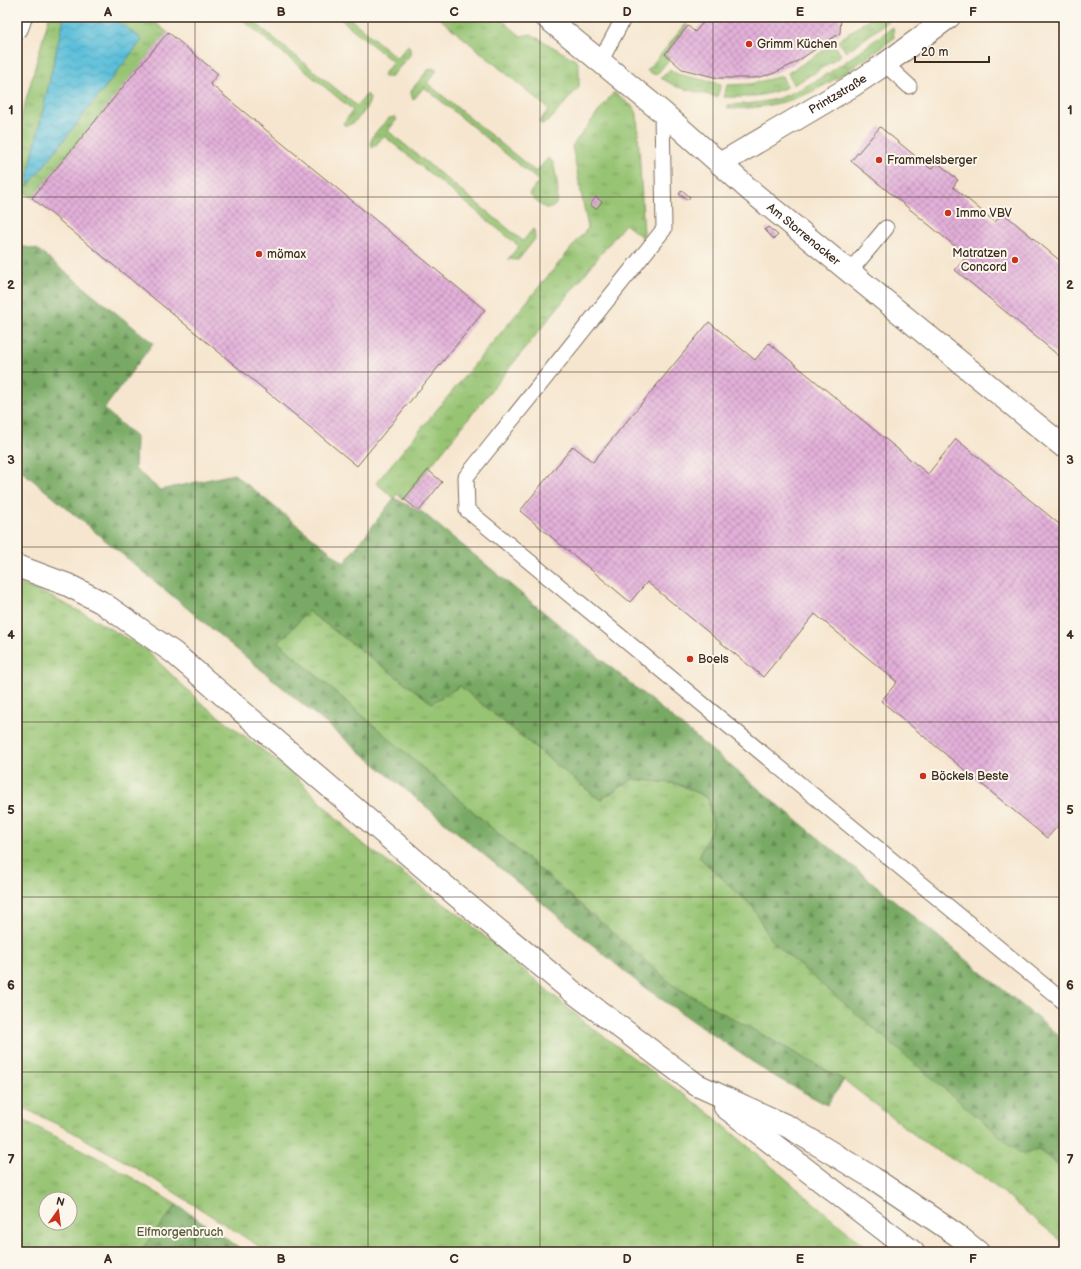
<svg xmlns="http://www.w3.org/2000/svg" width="1081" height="1269" font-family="'Balsamiq Sans',sans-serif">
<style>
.grass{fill:url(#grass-tufts);stroke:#697748;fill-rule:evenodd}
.forest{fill:url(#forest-firs);stroke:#5a6a42}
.water{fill:url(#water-waves);stroke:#4c747c}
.building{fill:url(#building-cross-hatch)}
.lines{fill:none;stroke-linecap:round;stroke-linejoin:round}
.service-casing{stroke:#7c6c5c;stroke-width:17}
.minor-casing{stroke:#7c6c5c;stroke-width:24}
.tertiary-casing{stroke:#7c6c5c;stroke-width:24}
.secondary-casing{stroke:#7c6c5c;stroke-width:24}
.trunk-casing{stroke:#7c6c5c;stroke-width:24}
.service{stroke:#fff;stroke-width:15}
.minor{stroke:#fff;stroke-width:22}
.tertiary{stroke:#fff;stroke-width:22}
.secondary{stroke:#fff;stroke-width:22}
.trunk{stroke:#fff;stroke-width:22}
.grid{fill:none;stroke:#3b2a1e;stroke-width:1;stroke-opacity:0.55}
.poi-dot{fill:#c8321e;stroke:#fbf7ec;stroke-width:1.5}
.labels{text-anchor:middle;stroke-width:4;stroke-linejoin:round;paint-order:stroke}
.poi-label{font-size:12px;fill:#3b2a1e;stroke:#fbf7ec;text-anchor:start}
.street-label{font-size:12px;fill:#3b2a1e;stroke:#fbf7ec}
.park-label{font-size:12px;fill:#575838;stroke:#fbf7ec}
.neatline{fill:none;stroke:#3b2a1e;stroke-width:1.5}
.grid-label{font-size:13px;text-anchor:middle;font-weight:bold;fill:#3b2a1e}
</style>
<defs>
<pattern id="grass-tufts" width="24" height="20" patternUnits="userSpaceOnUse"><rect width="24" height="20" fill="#97c473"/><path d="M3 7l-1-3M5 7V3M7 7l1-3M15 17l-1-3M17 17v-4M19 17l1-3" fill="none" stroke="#7c9f5e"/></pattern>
<pattern id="forest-firs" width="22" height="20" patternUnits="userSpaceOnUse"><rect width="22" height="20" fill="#79aa65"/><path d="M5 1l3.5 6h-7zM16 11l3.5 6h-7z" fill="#648b53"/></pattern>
<pattern id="water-waves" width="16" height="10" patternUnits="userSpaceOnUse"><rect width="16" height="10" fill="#5cbfda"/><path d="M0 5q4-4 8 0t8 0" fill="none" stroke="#4d9bb0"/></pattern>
<pattern id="building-cross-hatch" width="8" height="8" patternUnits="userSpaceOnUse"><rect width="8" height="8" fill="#e3b0da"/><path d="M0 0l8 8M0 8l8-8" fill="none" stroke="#b98fb0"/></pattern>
</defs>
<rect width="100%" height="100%" fill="#fbf7ec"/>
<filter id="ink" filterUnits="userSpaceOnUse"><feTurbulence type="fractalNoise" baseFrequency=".025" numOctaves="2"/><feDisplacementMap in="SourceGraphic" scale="8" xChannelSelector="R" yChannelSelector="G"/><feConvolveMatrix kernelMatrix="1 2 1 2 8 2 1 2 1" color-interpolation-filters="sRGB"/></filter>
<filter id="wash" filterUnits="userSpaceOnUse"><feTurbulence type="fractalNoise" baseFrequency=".012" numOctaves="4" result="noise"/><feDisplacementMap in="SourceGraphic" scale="16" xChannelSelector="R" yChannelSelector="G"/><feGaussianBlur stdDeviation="0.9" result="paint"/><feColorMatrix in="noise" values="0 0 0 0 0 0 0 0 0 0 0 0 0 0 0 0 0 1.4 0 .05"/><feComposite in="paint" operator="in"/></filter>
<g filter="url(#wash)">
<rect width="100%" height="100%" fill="#f6e6cf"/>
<g class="grass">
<polygon points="49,17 148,17 168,33 32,198 17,186 17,132"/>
<path d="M239,17H248L357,106L367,94L370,98C370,107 356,123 347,126L343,124L353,110Z"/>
<polygon points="338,17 348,17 397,58 408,45 410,48 410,55 391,77 384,77 383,75 393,62"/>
<polygon points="438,17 498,17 521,36 531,34 577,61 579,66 579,87 549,121 542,124 539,122 549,109"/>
<polygon points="872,17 886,17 889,21 846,52 838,41"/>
<polygon points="686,24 688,26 665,54 670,59 656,75 647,71"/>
<path d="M893,27L894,38C835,80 804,108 728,109V105C747,104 767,103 785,96C825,80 859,51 893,27Z"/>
<polygon points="834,44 841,55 816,72 793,85 788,73"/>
<path d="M432,68L437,70L427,83L536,172L548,158L553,162C555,171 566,212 546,208C540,206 533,198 529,194L539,181L424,87L413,100L411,93L412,89L429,69Z"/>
<polygon points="670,69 677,74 721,84 717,97 677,87 661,78"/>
<path d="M782,76L787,87C767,96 746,98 724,97L727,85L750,84Z"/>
<polygon points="614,92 634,108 637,114 644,234 642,237 625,224 404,499 397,494 394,498 376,483 588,228 572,146"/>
<path d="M395,117L397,119L388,131L523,241L533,229L534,230L535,239L518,260L508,259L519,246L384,136L373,148C366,138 382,126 389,118Z"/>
<polygon points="17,583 41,592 87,615 146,650 200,702 291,772 359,841 462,917 588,1025 708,1112 871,1252 268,1252 133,1166 67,1129 17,1105"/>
<polygon points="308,611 432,703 460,686 600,800 633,779 679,784 708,798 713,825 699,857 753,907 772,941 1064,1170 1064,1243 981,1175 929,1146 844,1080 674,986 279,643"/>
<path d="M17,1117L106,1162L177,1205L139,1252H17ZM46,1199H70V1223H46Z"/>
</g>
<g class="forest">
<polygon points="19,246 37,249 153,343 104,409 136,437 135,469 160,490 234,474 344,563 394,498 422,512 1064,1040 1064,1170 1040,1150 1020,1153 771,941 753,907 699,857 713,825 708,798 679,784 633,779 600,800 460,686 432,703 308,611 279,643 674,986 844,1080 827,1105 770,1074 641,985 17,467 17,253"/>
<polygon points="177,1205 246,1252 139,1252"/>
</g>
<polygon class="water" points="64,17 113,17 142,40 28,186 29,171"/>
<g id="blocks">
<g class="building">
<polygon points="708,17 841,17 840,33 793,64 772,74 755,78 718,78 682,69 665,54 688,26 695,32"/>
<polygon points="168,32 218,74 210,84 485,310 357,466 32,198"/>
<polygon points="880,127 931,169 937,162 958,180 953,187 995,222 1003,213 1064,264 1064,360 955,270 967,256 851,161"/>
<polygon points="682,190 690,197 687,200 679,194"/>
<polygon points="596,197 602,202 596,209 590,205"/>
<polygon points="768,227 778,235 774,239 765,230"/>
<polygon points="709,322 755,360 769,343 928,474 956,439 1064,528 1064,819 1047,838 881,701 897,682 815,614 763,677 647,582 630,602 520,511 573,446 593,462"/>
<polygon points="428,470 442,482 419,511 404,499"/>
</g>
</g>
</g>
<g filter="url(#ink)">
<use href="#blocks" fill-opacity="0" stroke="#7c6c5c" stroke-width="1"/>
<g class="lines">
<defs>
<g id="service">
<polyline points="600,62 624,17"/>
<polyline points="885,64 909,86"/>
<polyline points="662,112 664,229 466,477 467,510 1064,1002"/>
<polyline points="850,271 886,228"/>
</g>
<g id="minor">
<path id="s1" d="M720,164L852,86L885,64L949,17"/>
</g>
<g id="tertiary">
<path id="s2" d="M546,17L662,112L752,192L1064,447"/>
</g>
<g id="secondary">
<polyline points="17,28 21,17"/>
<polyline points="17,566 68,585 101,602 174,653 452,892 573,992 697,1085"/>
</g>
<g id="trunk">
<polyline points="697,1085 789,1127 873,1178 957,1235 978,1252"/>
<polyline points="725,1107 913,1252"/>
</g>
</defs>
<use href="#service" class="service-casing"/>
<use href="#minor" class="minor-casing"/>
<use href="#tertiary" class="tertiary-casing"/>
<use href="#secondary" class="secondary-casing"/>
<use href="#trunk" class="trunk-casing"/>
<use href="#service" class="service"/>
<use href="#minor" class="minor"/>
<use href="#tertiary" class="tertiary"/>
<use href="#secondary" class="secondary"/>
<use href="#trunk" class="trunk"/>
</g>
</g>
<path class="grid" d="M195,17V1252M368,17V1252M540,17V1252M713,17V1252M886,17V1252M17,197H1064M17,372H1064M17,547H1064M17,722H1064M17,897H1064M17,1072H1064"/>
<g class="poi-dot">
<circle cx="749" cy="44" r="4"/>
<circle cx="879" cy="160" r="4"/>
<circle cx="948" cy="213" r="4"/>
<circle cx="259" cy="254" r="4"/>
<circle cx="1015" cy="260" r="4"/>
<circle cx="690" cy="659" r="4"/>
<circle cx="923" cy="776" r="4"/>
</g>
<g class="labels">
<g class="poi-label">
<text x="757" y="48">Grimm Küchen</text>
<text x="887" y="164">Frammelsberger</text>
<text x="956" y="217">Immo VBV</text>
<text x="1007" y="257" text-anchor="end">Matratzen<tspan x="1007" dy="14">Concord</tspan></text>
<text x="267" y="258">mömax</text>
<text x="698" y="663">Boels</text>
<text x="931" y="780">Böckels Beste</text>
</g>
<g class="street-label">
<text dy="4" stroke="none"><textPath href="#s1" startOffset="137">Printzstraße</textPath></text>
<text dy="4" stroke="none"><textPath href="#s2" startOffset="337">Am Storrenacker</textPath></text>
</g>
<g class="park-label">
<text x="180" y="1236">Elfmorgenbruch</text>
</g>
</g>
<rect width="1081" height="1269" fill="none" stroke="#fbf7ec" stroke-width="44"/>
<g transform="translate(58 1211) rotate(14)"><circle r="19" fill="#fbf7ec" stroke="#aea59a"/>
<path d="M0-3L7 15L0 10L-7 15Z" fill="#c8321e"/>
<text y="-6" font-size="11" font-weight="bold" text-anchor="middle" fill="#3b2a1e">N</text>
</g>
<path d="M915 56v6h74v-6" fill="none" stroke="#3b2a1e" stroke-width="2"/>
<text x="921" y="56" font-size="12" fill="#3b2a1e" stroke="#fbf7ec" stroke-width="3" paint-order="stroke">20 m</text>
<rect x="22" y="22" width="1037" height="1225" class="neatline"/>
<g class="grid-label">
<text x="108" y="16">A</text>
<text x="281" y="16">B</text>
<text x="454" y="16">C</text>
<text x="627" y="16">D</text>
<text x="800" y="16">E</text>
<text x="973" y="16">F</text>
<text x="11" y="114">1</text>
<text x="1070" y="114">1</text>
<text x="11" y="289">2</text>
<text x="1070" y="289">2</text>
<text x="11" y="464">3</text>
<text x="1070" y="464">3</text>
<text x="11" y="639">4</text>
<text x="1070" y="639">4</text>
<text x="11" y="814">5</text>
<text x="1070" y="814">5</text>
<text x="11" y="989">6</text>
<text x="1070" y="989">6</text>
<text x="11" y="1164">7</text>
<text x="1070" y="1164">7</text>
<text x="108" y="1263">A</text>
<text x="281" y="1263">B</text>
<text x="454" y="1263">C</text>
<text x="627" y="1263">D</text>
<text x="800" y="1263">E</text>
<text x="973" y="1263">F</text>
</g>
</svg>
